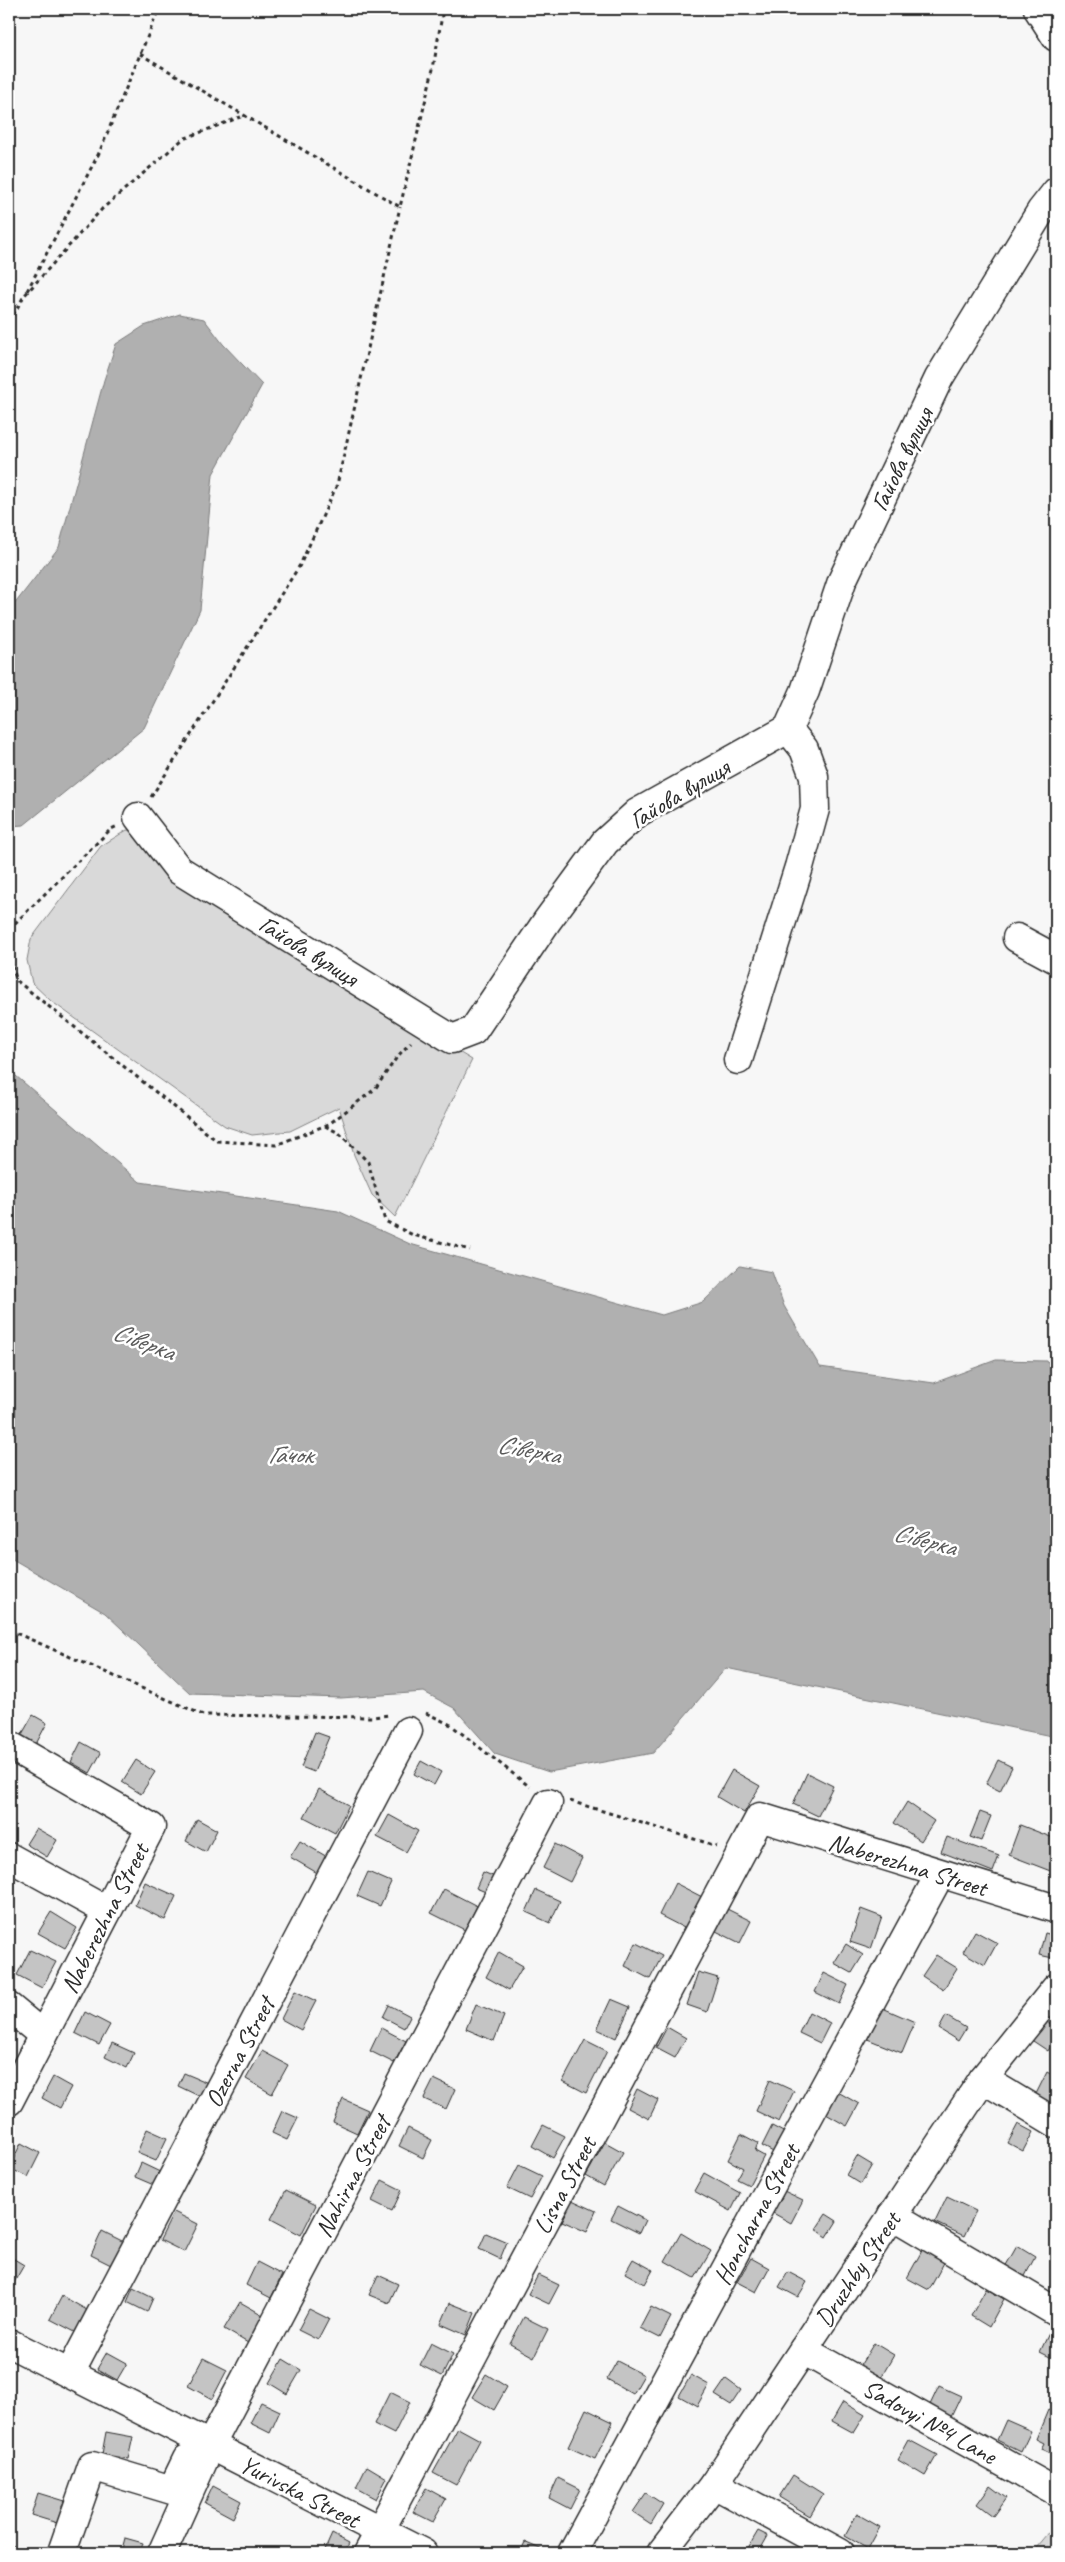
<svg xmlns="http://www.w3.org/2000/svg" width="1065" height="2562" font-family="Caveat,sans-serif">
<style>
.green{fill:#d9d9d9;stroke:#828282}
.water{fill:#b0b0b0;stroke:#7b7b7b}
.building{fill:#c4c4c4;stroke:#2b2b2b}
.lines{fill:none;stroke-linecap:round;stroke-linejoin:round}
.minor-casing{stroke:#2b2b2b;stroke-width:31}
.path{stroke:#2b2b2b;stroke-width:3;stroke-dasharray:4 4;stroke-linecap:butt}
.minor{stroke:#fff;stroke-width:28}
.labels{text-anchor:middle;stroke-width:5;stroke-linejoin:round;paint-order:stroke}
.street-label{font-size:25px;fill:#2b2b2b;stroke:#fff}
.water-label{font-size:26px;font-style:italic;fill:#5a5a5a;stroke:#fff}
</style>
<rect width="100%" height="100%" fill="#f7f7f7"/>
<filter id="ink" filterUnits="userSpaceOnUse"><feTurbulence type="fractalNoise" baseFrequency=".02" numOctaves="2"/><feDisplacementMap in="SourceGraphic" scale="10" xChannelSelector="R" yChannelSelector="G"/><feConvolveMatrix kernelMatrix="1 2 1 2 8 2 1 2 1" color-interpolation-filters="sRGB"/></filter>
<g filter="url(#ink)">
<g class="green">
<polygon points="127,830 139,831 359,992 472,1060 395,1217 372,1195 354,1155 339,1107 290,1131 252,1135 225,1126 51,1001 32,983 27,960 31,939 101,846"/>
<polygon points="1056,2524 1056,2553 1032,2553"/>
</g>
<g class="water">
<polygon points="180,314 204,319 223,344 262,385 213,474 200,610 144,728 24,825 9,826 9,607 13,606 59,547 104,380 116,344 144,326"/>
<polygon points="9,1070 140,1182 338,1211 410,1244 662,1315 703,1302 740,1266 772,1272 784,1306 820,1367 934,1383 996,1360 1047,1361 1056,1371 1056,1737 726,1668 653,1753 549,1772 495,1754 454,1708 424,1692 341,1698 190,1693 105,1613 9,1557"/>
</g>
<g class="building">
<polygon points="33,1715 47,1723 36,1744 21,1736"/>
<polygon points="315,1732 329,1737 314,1772 301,1767"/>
<polygon points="81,1742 101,1753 90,1773 71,1762"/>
<polygon points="136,1760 155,1772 141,1794 122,1782"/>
<polygon points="998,1760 1012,1767 1000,1791 986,1784"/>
<polygon points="421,1761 441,1772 434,1785 414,1774"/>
<polygon points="732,1770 760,1786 744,1813 717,1797"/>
<polygon points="807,1773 833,1786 818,1816 793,1804"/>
<polygon points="319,1789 349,1805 335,1833 304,1817"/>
<polygon points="907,1802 934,1821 921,1841 894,1823"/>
<polygon points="980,1812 991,1816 981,1841 970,1837"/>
<polygon points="389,1815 418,1831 406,1852 377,1837"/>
<polygon points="197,1819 217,1830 206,1852 186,1841"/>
<polygon points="1020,1825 1056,1839 1056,1864 1053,1872 1009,1855"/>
<polygon points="36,1828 57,1840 47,1857 26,1844"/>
<polygon points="947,1837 999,1856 993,1872 941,1852"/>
<polygon points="300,1841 329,1858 319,1874 290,1857"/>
<polygon points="555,1844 582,1858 570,1882 543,1868"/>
<polygon points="368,1872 391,1882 380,1906 357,1896"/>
<polygon points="483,1872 495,1877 488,1893 476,1888"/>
<polygon points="145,1882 176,1896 165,1920 135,1905"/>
<polygon points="675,1883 706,1899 690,1931 659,1915"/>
<polygon points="444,1889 477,1906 465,1930 431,1913"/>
<polygon points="536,1890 560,1901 550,1923 526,1912"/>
<polygon points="727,1909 751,1921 740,1943 716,1931"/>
<polygon points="861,1909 882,1917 871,1949 850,1942"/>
<polygon points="51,1912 77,1928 65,1948 38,1933"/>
<polygon points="975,1931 997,1943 985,1965 963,1952"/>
<polygon points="1045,1933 1056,1936 1053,1958 1039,1955"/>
<polygon points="636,1943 662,1956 650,1979 625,1966"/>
<polygon points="846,1944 863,1955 852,1973 834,1963"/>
<polygon points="30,1950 56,1962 42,1988 17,1975"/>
<polygon points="499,1952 523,1966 509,1990 486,1977"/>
<polygon points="936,1955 957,1968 943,1990 922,1976"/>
<polygon points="698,1972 718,1978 707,2012 687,2005"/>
<polygon points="824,1973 848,1985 839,2004 815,1992"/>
<polygon points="295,1991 316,2001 301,2030 281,2019"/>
<polygon points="611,1999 630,2007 616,2038 597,2029"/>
<polygon points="476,2004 504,2016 494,2041 466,2029"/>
<polygon points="389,2005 410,2016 404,2028 383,2017"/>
<polygon points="878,2006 915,2022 902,2053 865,2038"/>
<polygon points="85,2012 110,2025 99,2045 75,2033"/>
<polygon points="809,2012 830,2023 820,2043 799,2033"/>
<polygon points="946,2016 966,2028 958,2041 939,2029"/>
<polygon points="1040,2017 1056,2028 1056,2038 1048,2051 1027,2037"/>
<polygon points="667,2027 686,2038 675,2058 656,2048"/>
<polygon points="381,2028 406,2041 394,2063 370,2051"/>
<polygon points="585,2040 607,2051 586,2093 563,2081"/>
<polygon points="112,2043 134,2053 127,2068 105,2057"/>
<polygon points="262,2051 288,2065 272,2094 246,2079"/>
<polygon points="1047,2072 1056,2077 1056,2116 1031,2104"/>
<polygon points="184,2073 208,2083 201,2097 178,2086"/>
<polygon points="53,2077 71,2087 60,2108 42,2098"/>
<polygon points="434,2079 455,2089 446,2109 424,2099"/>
<polygon points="770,2080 794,2091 779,2122 756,2111"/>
<polygon points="637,2089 658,2100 649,2119 628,2108"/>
<polygon points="838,2092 859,2104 847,2126 826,2114"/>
<polygon points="343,2099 368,2110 357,2133 333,2122"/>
<polygon points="282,2111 298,2118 287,2140 272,2133"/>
<polygon points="1018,2124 1033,2132 1023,2151 1008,2143"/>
<polygon points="543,2125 565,2136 553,2158 532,2146"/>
<polygon points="772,2126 787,2134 777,2154 762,2146"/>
<polygon points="408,2128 432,2140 423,2158 399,2146"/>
<polygon points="147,2129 167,2138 156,2161 137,2153"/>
<polygon points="741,2134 758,2143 755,2151 764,2156 749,2185 737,2179 743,2168 728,2160"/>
<polygon points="605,2142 623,2152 604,2186 586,2176"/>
<polygon points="21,2143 40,2153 28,2177 9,2168"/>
<polygon points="857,2156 872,2165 861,2184 846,2175"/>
<polygon points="141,2163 162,2173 156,2186 135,2177"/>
<polygon points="519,2165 542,2176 530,2199 507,2188"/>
<polygon points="704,2173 740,2193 731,2211 694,2191"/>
<polygon points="382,2180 402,2190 392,2211 372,2201"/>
<polygon points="286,2190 316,2205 301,2235 271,2219"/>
<polygon points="784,2191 803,2200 791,2223 773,2213"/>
<polygon points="947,2197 976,2211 964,2236 935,2222"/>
<polygon points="572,2200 596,2211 587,2232 562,2221"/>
<polygon points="618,2206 645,2220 639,2233 611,2219"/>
<polygon points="174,2212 198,2224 184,2252 160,2240"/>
<polygon points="826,2214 837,2221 827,2237 816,2229"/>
<polygon points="102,2231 124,2242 113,2266 91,2255"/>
<polygon points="486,2233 507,2242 500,2259 479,2249"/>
<polygon points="681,2233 711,2251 695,2278 665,2261"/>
<polygon points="1017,2246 1035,2257 1024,2278 1005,2267"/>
<polygon points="924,2247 946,2259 929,2290 907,2278"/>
<polygon points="9,2256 24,2265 9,2291"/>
<polygon points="751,2258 769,2268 756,2292 737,2282"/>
<polygon points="633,2259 653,2270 645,2284 625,2273"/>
<polygon points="257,2262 282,2275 271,2298 246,2285"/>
<polygon points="788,2272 807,2282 798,2297 779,2287"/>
<polygon points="378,2275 398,2284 389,2303 369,2295"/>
<polygon points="538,2275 559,2285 549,2304 528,2294"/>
<polygon points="133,2288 153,2298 147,2312 127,2302"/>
<polygon points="986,2289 1004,2299 989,2327 971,2316"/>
<polygon points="62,2296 87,2310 75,2332 50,2319"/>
<polygon points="240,2302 263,2315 248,2343 224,2329"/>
<polygon points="450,2303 475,2313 466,2335 441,2324"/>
<polygon points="651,2307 671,2317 660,2338 640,2328"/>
<polygon points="309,2309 329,2319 318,2340 298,2330"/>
<polygon points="524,2317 548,2329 534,2357 510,2344"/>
<polygon points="1050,2331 1056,2334 1056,2360 1040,2352"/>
<polygon points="431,2343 453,2354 442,2376 420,2365"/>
<polygon points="874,2343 894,2355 879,2381 858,2369"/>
<polygon points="107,2352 127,2363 117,2380 97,2369"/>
<polygon points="203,2358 227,2370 212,2399 188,2386"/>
<polygon points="283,2359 301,2370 287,2394 269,2383"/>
<polygon points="617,2361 644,2375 633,2394 607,2379"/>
<polygon points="486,2374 507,2387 494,2410 472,2397"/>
<polygon points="691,2375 709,2385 697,2406 679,2396"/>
<polygon points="726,2379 741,2390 731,2405 715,2395"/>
<polygon points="939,2386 961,2396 951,2417 929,2407"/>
<polygon points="390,2392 410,2402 394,2434 374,2424"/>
<polygon points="261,2402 280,2411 270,2433 250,2423"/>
<polygon points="843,2402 865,2415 854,2433 832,2421"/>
<polygon points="586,2409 613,2422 595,2459 568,2447"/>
<polygon points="1048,2410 1056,2413 1056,2456 1041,2449 1044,2443 1036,2439"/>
<polygon points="1006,2420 1031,2431 1021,2452 997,2440"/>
<polygon points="458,2428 480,2440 456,2485 433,2473"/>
<polygon points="106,2432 133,2437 128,2459 102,2454"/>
<polygon points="909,2440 937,2455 925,2476 898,2460"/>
<polygon points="367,2466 387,2478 376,2499 356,2488"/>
<polygon points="793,2475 823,2494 810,2516 779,2497"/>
<polygon points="558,2478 580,2489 570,2509 549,2498"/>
<polygon points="213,2486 241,2501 233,2518 205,2503"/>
<polygon points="990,2486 1006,2498 993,2516 977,2504"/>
<polygon points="426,2488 446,2499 433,2522 413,2512"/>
<polygon points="38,2493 64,2501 57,2523 31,2515"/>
<polygon points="646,2493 663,2504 651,2524 633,2512"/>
<polygon points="857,2514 880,2527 868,2549 845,2536"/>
<polygon points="758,2531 768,2536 760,2550 765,2553 745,2553"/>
<polygon points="332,2534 349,2543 344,2553 324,2552"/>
<polygon points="125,2538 143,2543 140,2553 121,2553"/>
<polygon points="525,2542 546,2551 546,2553 520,2553"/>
<polygon points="9,2545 35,2551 35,2553 9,2553"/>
</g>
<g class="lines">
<defs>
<g id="minor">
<polyline points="1038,9 1056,37"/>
<polyline points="138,817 179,870 452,1039 473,1031 547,921 605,842 637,813 788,729 805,691 842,581 939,378 1041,211 1056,192"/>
<polyline points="1017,938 1056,959"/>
<polyline points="738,1060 799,867 815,809 814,776 804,749 788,729"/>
<polyline points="9,1745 151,1827 9,2101"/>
<polyline points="9,1857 107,1911"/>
<polyline points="9,2007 43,2035"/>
<polyline points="983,2079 1056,2123"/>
<polyline points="892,2215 1056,2312"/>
<polyline points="9,2343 423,2553"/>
<polyline points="803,2350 1056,2492"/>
<polyline points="70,2373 408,1731"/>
<polyline points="714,2484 840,2553"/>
<polyline points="62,2552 92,2466 172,2490 187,2459"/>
<polyline points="162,2553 210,2446 548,1803"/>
<polyline points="368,2553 760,1817 1056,1909"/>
<polyline points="572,2553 940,1874"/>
<polyline points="661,2553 714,2484 983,2079 1056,1988"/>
</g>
</defs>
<use href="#minor" class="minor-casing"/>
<g class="path">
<polyline points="140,54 400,207 433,69 443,9"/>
<polyline points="27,291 99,153 159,9"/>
<polyline points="9,322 24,296 102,209 183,139 243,116"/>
<polyline points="151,797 300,565 337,485 400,207"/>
<polyline points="9,929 111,829 118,826"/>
<polyline points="9,958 17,981 217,1141 276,1145 329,1124 375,1089 397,1057 411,1042"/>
<polyline points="325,1126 339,1133 368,1162 385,1221 413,1235 470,1250"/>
<polyline points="9,1630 203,1715 373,1717 390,1715"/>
<polyline points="426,1713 451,1725 530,1787"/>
<polyline points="570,1801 717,1846"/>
</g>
<use href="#minor" class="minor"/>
</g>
</g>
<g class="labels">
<g class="street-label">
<text transform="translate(901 459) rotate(-64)" y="9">Гайова вулиця</text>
<text transform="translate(679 793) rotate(-31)" y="9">Гайова вулиця</text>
<text transform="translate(309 950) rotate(32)" y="9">Гайова вулиця</text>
<text transform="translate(908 1864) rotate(17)" y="9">Naberezhna Street</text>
<text transform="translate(104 1918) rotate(-63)" y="9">Naberezhna Street</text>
<text transform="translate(239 2052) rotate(-62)" y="9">Ozerna Street</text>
<text transform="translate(352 2176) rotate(-62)" y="9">Nahirna Street</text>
<text transform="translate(564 2185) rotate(-62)" y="9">Lisna Street</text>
<text transform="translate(756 2214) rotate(-62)" y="9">Honcharna Street</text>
<text transform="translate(857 2269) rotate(-56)" y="9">Druzhby Street</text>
<text transform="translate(930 2421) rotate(29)" y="9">Sadovyi №4 Lane</text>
<text transform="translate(300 2491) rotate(27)" y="9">Yurivska Street</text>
</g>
<g class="water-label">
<text transform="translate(144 1341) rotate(21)" y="9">Сіверка</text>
<text transform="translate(529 1449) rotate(11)" y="9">Сіверка</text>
<text x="290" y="1463">Гачок</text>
<text transform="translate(925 1539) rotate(15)" y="9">Сіверка</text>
</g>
</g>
<rect width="1065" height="2562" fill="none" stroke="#fff" stroke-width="30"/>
<rect x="15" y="15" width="1035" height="2532" fill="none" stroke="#2b2b2b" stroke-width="2" filter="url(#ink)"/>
</svg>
